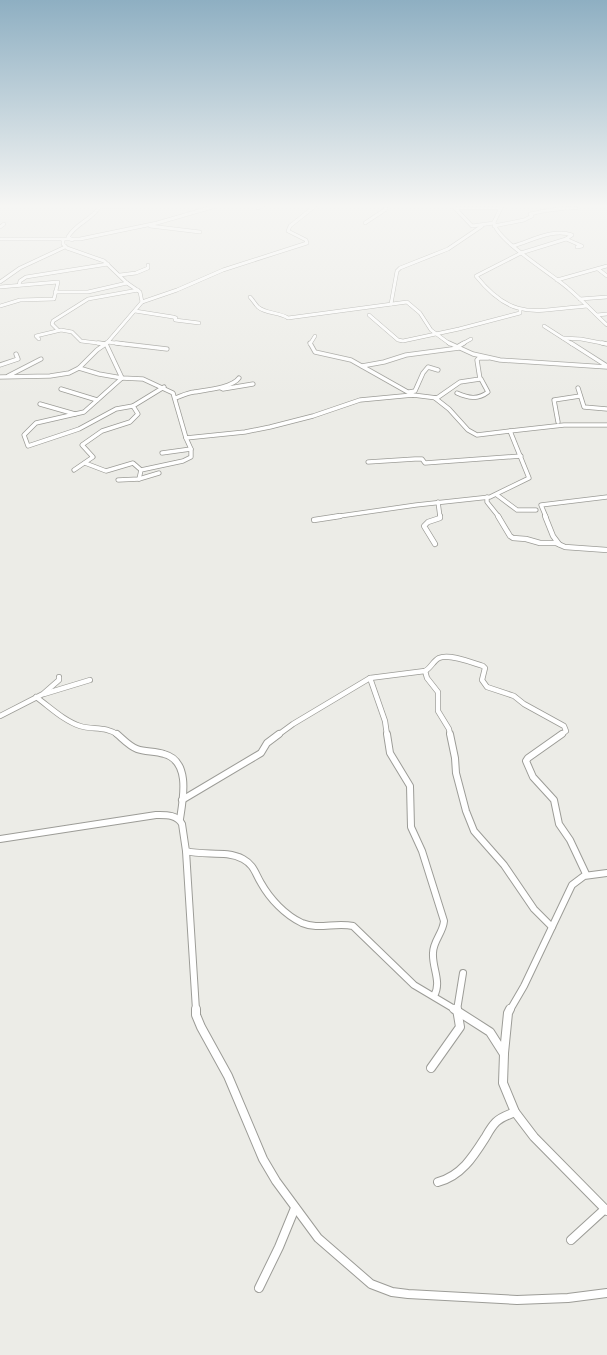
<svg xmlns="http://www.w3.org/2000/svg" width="607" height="1355" font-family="'Roboto Condensed',sans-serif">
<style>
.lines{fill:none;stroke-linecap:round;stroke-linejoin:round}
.minor-far4-casing{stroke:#9c9c97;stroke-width:4}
.minor-far3-casing{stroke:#9c9c97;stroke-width:5}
.minor-far2-casing{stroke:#9c9c97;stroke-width:6}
.minor-far1-casing{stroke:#9c9c97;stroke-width:8}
.minor-casing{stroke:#9c9c97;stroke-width:10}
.minor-far4{stroke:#fff;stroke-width:3}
.minor-far3{stroke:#fff;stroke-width:3.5}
.minor-far2{stroke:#fff;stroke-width:4.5}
.minor-far1{stroke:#fff;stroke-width:6}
.minor{stroke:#fff;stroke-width:8}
</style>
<rect width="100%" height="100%" fill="#ecece7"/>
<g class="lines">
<defs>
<g id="minor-far4">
<polyline points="453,206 472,226 494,223"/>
<path d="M502,206L494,222C494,239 555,276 569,289C582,300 594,313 607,325"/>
<polyline points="99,207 128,206"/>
<polyline points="258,208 263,206"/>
<polyline points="455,208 501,208"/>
<polyline points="365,223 386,209 385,206"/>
<polyline points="150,226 200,232"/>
<path d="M494,226L524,220L532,216L530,214C546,210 560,208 576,208"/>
<polyline points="0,227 4,224"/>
<polyline points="0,239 80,239 157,223 216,206"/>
<polyline points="63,240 63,244 67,248 104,261 127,283 140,292 142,302"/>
<path d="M72,240L68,237C76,223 92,220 100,206"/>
<path d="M513,246C531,241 553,228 572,235L566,239"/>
<path d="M521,253L476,276C513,322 535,310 587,306"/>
<polyline points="521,253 566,239 582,246 577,247"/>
<polyline points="598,269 607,276"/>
<polyline points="120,275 136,273 148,268 148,265"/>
<polyline points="557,280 607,266"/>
<polyline points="0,282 20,268 65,247"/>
<polyline points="19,285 20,281 26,277 108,264"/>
<polyline points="0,287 58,282 54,299 20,300 0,306"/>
<polyline points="55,292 88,292 127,283"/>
<path d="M250,297C253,300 255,304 258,307C266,314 279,312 288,318L407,302L420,313L431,330L450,344"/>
<polyline points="580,299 607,297"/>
<polyline points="391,304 397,271 400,268 448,249 482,226"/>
<polyline points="135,311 173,317 176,318 175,320 199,323"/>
<polyline points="369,315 398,340 403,341 459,329 520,313 520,310"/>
<polyline points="597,315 607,314"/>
<polyline points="544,326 572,344"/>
<polyline points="58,330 52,324 53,321 88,299 138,290"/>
<polyline points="563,338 581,339 607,344"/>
<polyline points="39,339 36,336 61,330 72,332 81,341 106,344"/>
<polyline points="107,342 124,344"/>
<polyline points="106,344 142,302 177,290 223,270 307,243 306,240 288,231 290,226 315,206"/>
<polyline points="310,344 315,336"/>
<polyline points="462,344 471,339"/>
</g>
<g id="minor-far3">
<polyline points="98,343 106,344 122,378 143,379 173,393 186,438 245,432 270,427 313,416 360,400 413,395 437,398 460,382 480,379 477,360 479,358 488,358"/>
<polyline points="116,343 167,349"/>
<polyline points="310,343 315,352 351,360 413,395"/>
<polyline points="449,343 473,354 500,360 607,367"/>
<polyline points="571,343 607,366"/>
<polyline points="602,343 607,344"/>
<polyline points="457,347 464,343"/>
<polyline points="0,365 18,359 16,354"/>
<polyline points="362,366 384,362 406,355 459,348"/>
<polyline points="79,368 99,374 122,378"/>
<polyline points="8,376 41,359"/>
<polyline points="0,377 50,376 69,373 79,368 97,350 107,343"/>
<polyline points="122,378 84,412 36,423 24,435 28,446 79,429 116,409 133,406"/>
<polyline points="221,388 223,389 253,384"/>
<polyline points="578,388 584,407 607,409"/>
<polyline points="61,389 97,400"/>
<polyline points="409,392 415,391 423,373 428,367 438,370"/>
<path d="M457,393C468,398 478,400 488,392L481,379"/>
<path d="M175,398C181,396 187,393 194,392C205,390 232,388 239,378"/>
<polyline points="435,398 449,409 468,430 477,435 510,431"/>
<polyline points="40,404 75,414"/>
<polyline points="558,422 554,400 580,396"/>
<polyline points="162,453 191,449"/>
<polyline points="368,462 415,459 422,459 425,463 521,456"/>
<polyline points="85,463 106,471 133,463 141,470"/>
<polyline points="74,470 93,457 82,445 102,431 130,422 138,414 133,406 164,387"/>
<polyline points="139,479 141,470 183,461 191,457 191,449 186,438"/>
<polyline points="118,480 139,479 159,473"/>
<polyline points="497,495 517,510 536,510"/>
<polyline points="487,497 487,502 499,517"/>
<polyline points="438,502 440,517"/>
<polyline points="333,517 416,505 490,497 529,478 510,431 564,425 607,425"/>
<polyline points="546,517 541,505 607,497"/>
</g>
<g id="minor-far2">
<polyline points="498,516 510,536 513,538 526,539 540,543 556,543 565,547 607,550"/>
<polyline points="545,516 553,536 559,544"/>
<polyline points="314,520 340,516"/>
<polyline points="435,544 424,526 428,522 440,518 440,516"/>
<path d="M425,671C431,668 433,661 439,658C449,653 473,663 483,666L485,668L482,680L487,687L514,696L524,704L564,726L566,731L561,735"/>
<polyline points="370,678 385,721 387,735"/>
<polyline points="44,694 90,680"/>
<path d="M36,697C50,707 64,721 80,726C93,730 106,726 118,735"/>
<polyline points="0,716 43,694 59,680 59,677"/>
<polyline points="278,735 293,724 370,678 425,671 427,678 438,692 438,711 449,729 450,735"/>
</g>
<g id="minor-far1">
<path d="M117,734C123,739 129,746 137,749C145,752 155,751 164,754C191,761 183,799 180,819"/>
<path d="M387,734L390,753L410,786L411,827L422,851L444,921C443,933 433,941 433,953C432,968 442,982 434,996"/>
<polyline points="450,734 455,758 456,773 466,811 474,831 504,865 534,909 552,927"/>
<polyline points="562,734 528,758 526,761 533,777 554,800 559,824 570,840 586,874"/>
<polyline points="182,800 261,753 267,743 279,734"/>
<path d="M0,839L156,815C165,815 177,814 182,824L186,851C204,856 226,850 243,859C254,865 255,873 261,883C270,899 285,915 302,923C318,930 336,922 353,926L414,985L456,1010"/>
<polyline points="186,851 196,1010"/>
<polyline points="457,1010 463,973"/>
<polyline points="510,1010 524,986 572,885 584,876 607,873"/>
</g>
<g id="minor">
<polyline points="196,1009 196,1015 201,1027 228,1076 263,1159 276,1181 318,1238 371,1284 392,1292 408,1294 517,1300 568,1298 607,1293"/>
<polyline points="454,1009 490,1032 504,1054 503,1083 515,1112 534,1137 607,1211"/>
<polyline points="504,1053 508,1013 510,1009"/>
<polyline points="431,1068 460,1027 457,1009"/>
<path d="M438,1182C461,1176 473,1157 485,1138C488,1133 491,1127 496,1122C501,1117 508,1115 515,1112"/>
<polyline points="571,1240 605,1209"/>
<polyline points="259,1288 279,1247 295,1208"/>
</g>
</defs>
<use href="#minor-far4" class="minor-far4-casing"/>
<use href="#minor-far3" class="minor-far3-casing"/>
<use href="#minor-far2" class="minor-far2-casing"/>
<use href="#minor-far1" class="minor-far1-casing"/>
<use href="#minor" class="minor-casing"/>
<use href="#minor-far4" class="minor-far4"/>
<use href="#minor-far3" class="minor-far3"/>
<use href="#minor-far2" class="minor-far2"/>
<use href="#minor-far1" class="minor-far1"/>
<use href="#minor" class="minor"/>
</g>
<linearGradient id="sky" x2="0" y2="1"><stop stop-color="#8eafc2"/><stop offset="0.52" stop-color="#f6f6f4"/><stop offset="1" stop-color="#f6f6f4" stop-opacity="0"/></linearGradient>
<rect width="607" height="396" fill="url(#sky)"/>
</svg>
